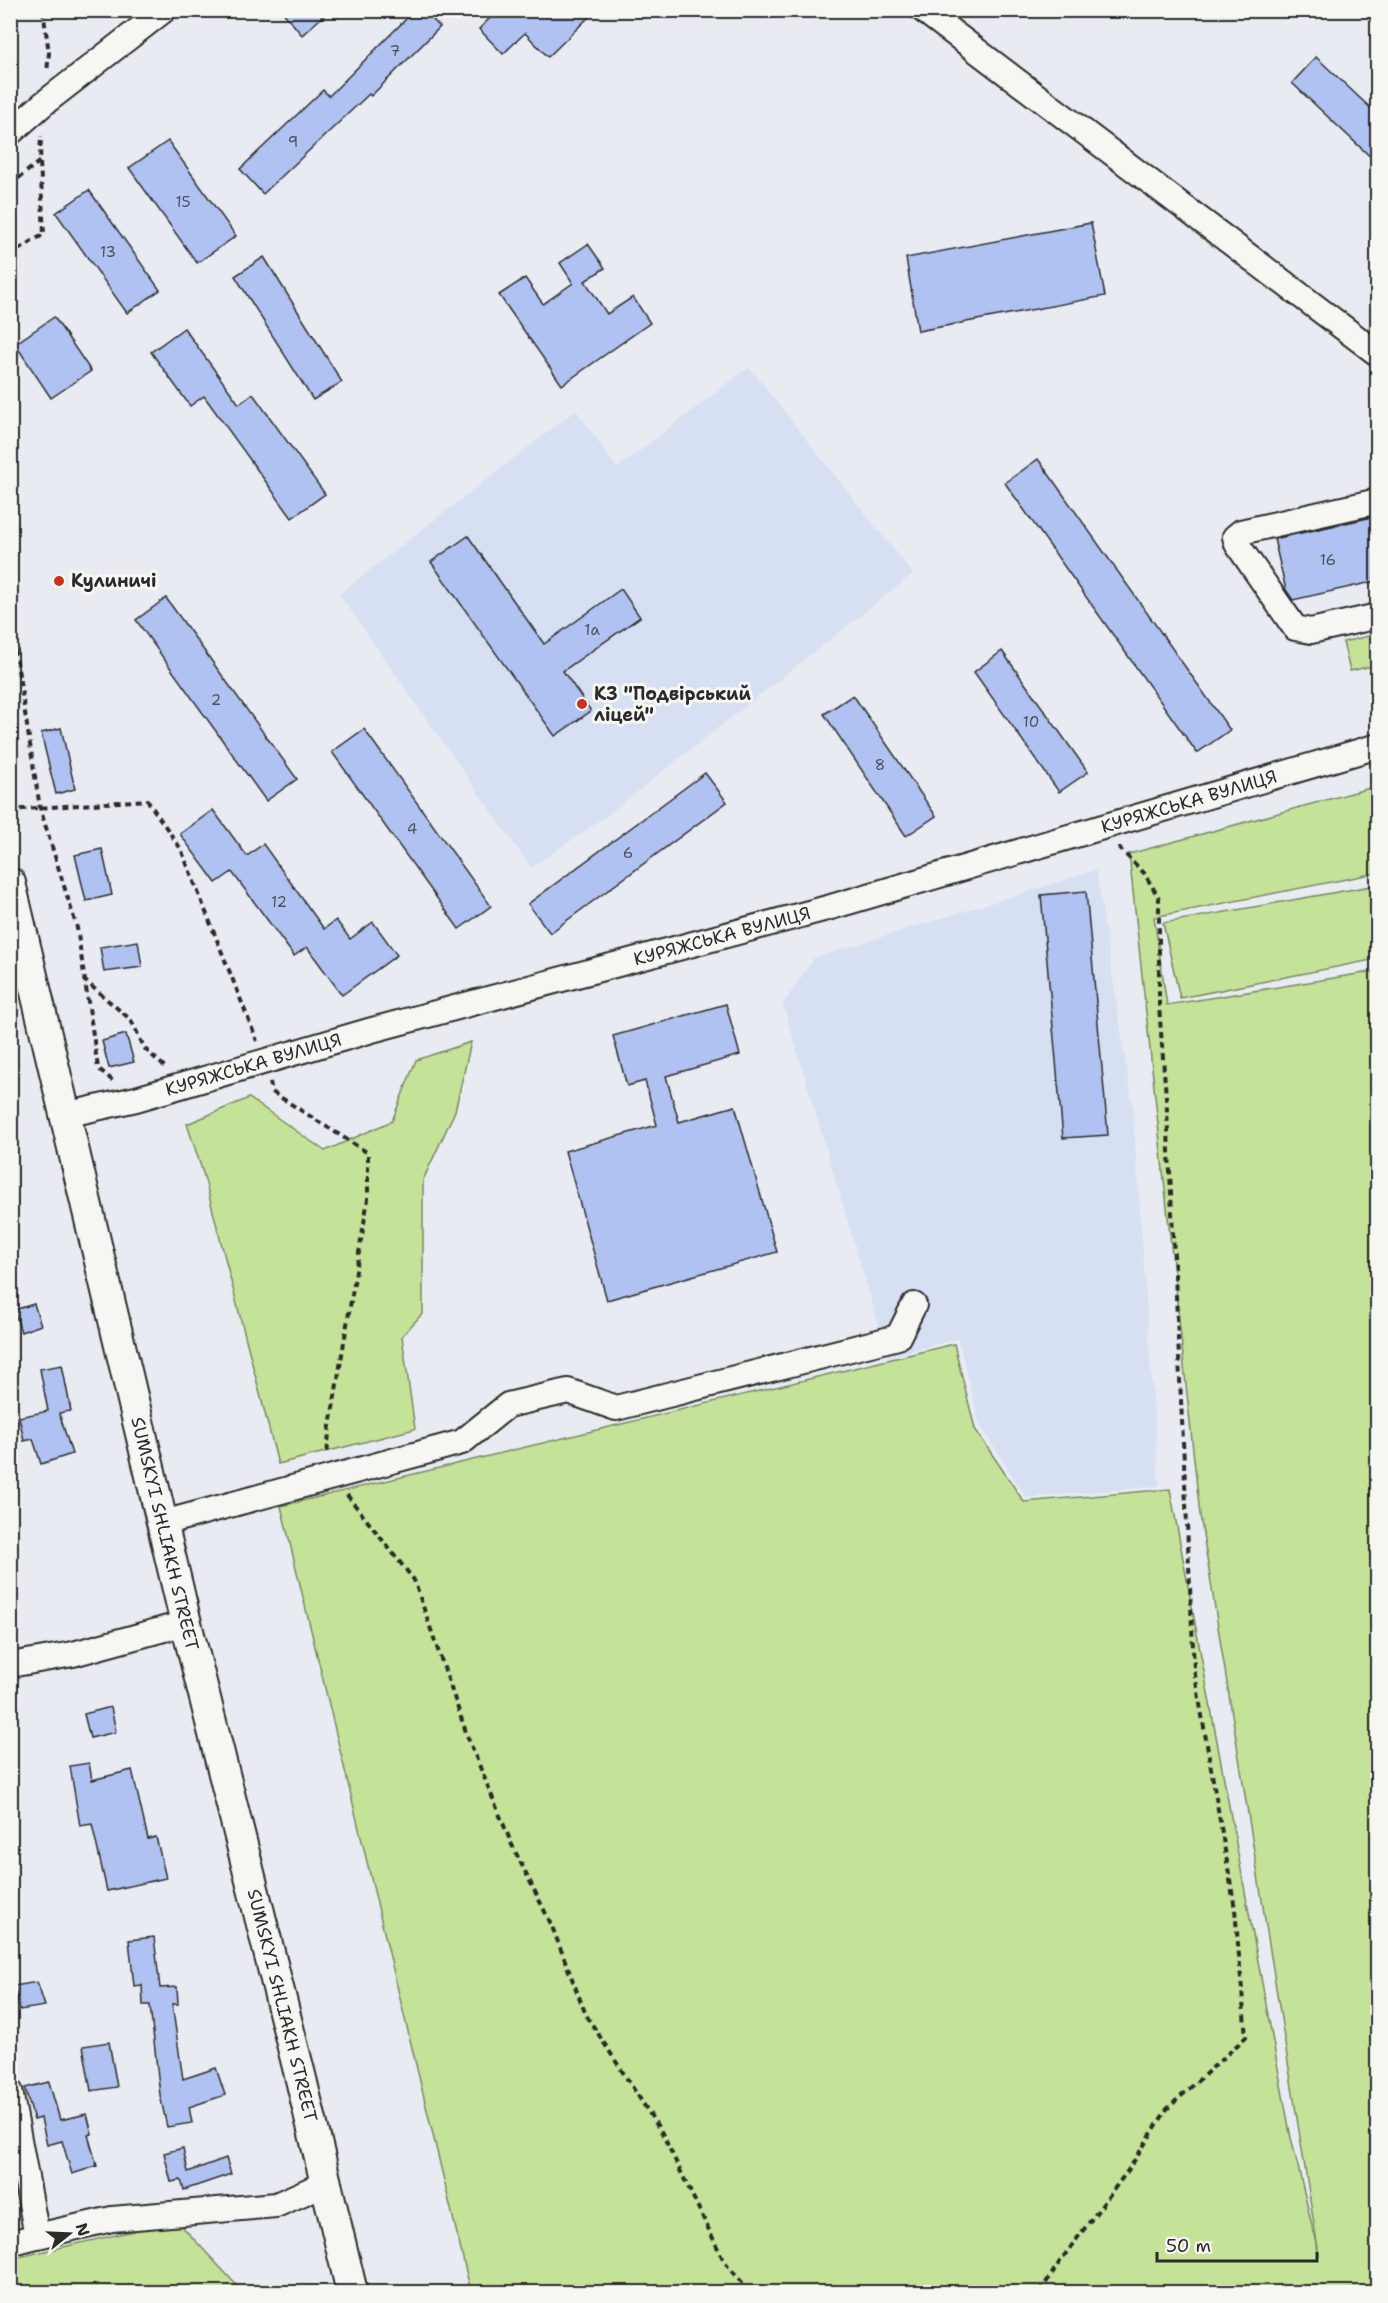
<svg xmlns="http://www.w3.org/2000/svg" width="1388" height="2303" font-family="'Shantell Sans',sans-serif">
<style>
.built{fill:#d7dff2}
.green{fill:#c5e299;stroke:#788662;stroke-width:1.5}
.building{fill:#afc2f1;stroke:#2b2b2b;stroke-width:1.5}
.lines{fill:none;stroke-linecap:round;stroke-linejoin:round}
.minor-casing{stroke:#2b2b2b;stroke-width:28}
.major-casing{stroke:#2b2b2b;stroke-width:34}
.path{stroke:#2b2b2b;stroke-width:4;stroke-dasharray:6 4.5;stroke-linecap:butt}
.minor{stroke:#f6f6f2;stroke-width:24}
.major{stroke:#f6f6f2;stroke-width:30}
.poi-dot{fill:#c8321e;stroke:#f6f6f2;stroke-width:2}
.labels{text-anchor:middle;stroke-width:6;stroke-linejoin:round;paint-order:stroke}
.number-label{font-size:15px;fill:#4c515c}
.poi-label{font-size:18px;font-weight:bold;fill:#2b2b2b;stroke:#f6f6f2;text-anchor:start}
.street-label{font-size:18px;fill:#2b2b2b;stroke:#f6f6f2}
</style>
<rect width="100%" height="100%" fill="#e8ecf2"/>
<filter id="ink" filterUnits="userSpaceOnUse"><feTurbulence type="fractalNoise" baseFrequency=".0167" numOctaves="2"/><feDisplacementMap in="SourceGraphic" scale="12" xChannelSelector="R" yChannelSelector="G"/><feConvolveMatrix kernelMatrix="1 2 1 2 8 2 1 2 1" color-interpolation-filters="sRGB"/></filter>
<g filter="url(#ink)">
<g class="built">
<polygon points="749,367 913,574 609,814 531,868 339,594 576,410 617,468"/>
<polygon points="1096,870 1133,1108 1159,1486 1026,1498 980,1425 958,1339 888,1357 783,1004 814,958"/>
</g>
<g class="green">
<polygon points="1377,634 1377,665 1350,671 1343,642"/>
<polygon points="1377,786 1377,873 1154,917 1167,1005 1377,971 1377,2292 471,2292 281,1506 954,1344 975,1429 1024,1502 1170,1489 1290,2133 1319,2255 1200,1515 1129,854"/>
<polygon points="1377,885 1377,959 1180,998 1163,923"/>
<polygon points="471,1042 455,1111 423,1180 423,1313 402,1336 415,1429 278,1464 204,1176 187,1124 249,1098 325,1151 392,1121 416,1060"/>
<polygon points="177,2221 243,2292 11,2292 10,2259"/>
</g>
<g class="building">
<polygon points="281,10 330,10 302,35"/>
<polygon points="415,10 423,10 440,27 371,96 369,94 263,194 240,169 323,90 329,96"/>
<polygon points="498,10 596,10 548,57 525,33 503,54 479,29"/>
<polygon points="1316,57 1377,114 1377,163 1292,83"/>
<polygon points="168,141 236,236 197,263 129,168"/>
<polygon points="89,190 160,290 127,313 56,213"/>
<polygon points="1091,223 1105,296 918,331 906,258"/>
<polygon points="588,244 605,268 585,281 607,314 633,297 650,323 562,385 499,295 525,278 543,304 573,283 560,263"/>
<polygon points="264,257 342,382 313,400 235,276"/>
<polygon points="54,317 91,371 51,398 15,344"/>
<polygon points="184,328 239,404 253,394 325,494 292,518 204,396 190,406 151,352"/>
<polygon points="1038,459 1230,730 1197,753 1005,483"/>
<polygon points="1377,516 1377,581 1293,600 1286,590 1274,539"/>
<polygon points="468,536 544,644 621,589 640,617 563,671 591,711 555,736 431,562"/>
<polygon points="166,598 297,779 266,801 136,620"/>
<polygon points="1002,651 1088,772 1059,792 974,672"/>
<polygon points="853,695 936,816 906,836 824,714"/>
<polygon points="61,728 75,789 56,794 41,733"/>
<polygon points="364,729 491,906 459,929 332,752"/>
<polygon points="705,773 727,802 550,933 528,904"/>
<polygon points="213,810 247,856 263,844 324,929 336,920 350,939 373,922 397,955 342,995 307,947 294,956 232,872 216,883 180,834"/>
<polygon points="102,849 112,895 86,901 75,855"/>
<polygon points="1086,891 1108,1135 1063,1138 1041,895"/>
<polygon points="138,941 142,967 104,972 100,947"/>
<polygon points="726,1004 740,1055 666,1076 679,1122 735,1106 777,1252 607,1300 565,1151 657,1125 645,1081 627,1086 613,1036"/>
<polygon points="126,1034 134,1062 109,1068 102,1041"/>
<polygon points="34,1304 41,1325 21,1332 14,1310"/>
<polygon points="62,1365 71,1411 59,1413 72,1454 41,1464 33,1439 24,1441 19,1417 48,1411 40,1369"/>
<polygon points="111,1707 116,1732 90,1738 84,1714"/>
<polygon points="89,1763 92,1780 132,1770 148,1839 156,1837 166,1878 107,1891 92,1824 80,1826 70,1766"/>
<polygon points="154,1937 160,1988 177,1987 178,2004 172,2004 183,2079 216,2068 225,2095 189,2107 192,2123 167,2127 160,2095 150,2005 143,2005 142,1985 134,1986 129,1940"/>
<polygon points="37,1982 45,2006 20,2010 14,1986"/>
<polygon points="109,2042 117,2087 91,2091 83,2046"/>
<polygon points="49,2082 60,2120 87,2114 92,2134 88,2135 97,2166 72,2174 62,2141 47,2145 41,2118 34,2120 25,2088"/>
<polygon points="183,2148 188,2172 226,2158 231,2174 184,2190 181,2180 171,2182 164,2153"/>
</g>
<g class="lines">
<defs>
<g id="minor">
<polyline points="923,10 1378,354"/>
<polyline points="10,133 43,104 164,10"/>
<polyline points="1378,501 1241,532 1235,537 1237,544 1295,628 1311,631 1378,616"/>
<path id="s1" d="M65,1115L136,1099L372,1030L831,907L1378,746"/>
<polyline points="163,1523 462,1442 508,1405 568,1391 616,1408 898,1337 914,1305"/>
<polyline points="10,1665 73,1654 186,1623"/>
<polyline points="10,2091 37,2236 10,2243"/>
<polyline points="37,2236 112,2219 276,2205 326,2183"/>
</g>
<g id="major">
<path id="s2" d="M10,883L186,1623L300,2075L352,2292"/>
</g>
</defs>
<use href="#minor" class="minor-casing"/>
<use href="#major" class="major-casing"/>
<g class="path">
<polyline points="43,10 49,53 47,72"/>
<polyline points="10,185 40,161 41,136"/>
<polyline points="10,255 44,234 40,162"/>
<polyline points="10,480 14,497 10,520"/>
<polyline points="10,618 40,808 77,928 98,1068 113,1081"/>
<polyline points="10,810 147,800 181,849 257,1041"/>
<polyline points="83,979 131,1020 145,1049 167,1069"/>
<polyline points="270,1082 272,1092 368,1153 368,1199 329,1432 327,1456"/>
<polyline points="347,1495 414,1580 468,1738 512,1845 551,1924 586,2015 662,2133 724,2261 750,2292"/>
<polyline points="1040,2292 1061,2260 1129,2169 1167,2109 1246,2037 1235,1909 1194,1669 1167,1110 1159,1006 1159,898 1144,873 1117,846"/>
</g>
<use href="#minor" class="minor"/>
<use href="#major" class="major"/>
</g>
</g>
<g class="poi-dot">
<circle cx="59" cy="581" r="6"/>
<circle cx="582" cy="704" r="6"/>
</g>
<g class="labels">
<g class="number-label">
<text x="395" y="56">7</text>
<text x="293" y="147">9</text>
<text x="183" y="207">15</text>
<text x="108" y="257">13</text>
<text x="1328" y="565">16</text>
<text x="592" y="635">1а</text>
<text x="216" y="705">2</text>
<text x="1031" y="727">10</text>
<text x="880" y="770">8</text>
<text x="412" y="834">4</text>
<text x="628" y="858">6</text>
<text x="279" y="907">12</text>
</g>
<g class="poi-label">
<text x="71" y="587">Кулиничі</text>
<text x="594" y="700">КЗ "Подвірський<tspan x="594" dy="21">ліцей"</tspan></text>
</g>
<g class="street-label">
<text dy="6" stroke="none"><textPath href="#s1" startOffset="1167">КУРЯЖСЬКА ВУЛИЦЯ</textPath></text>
<text dy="6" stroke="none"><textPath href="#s1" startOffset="681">КУРЯЖСЬКА ВУЛИЦЯ</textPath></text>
<text dy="6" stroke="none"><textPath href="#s1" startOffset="195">КУРЯЖСЬКА ВУЛИЦЯ</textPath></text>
<text dy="6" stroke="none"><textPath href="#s2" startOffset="669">SUMSKYI SHLIAKH STREET</textPath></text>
<text dy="6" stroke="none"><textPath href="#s2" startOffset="1155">SUMSKYI SHLIAKH STREET</textPath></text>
</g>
</g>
<rect width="1388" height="2303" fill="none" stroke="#f6f6f2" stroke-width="36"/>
<rect x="18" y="18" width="1352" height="2267" fill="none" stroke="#2b2b2b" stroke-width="2" filter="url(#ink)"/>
<g transform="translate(69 2234) rotate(72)" stroke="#f6f6f2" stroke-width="4.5" paint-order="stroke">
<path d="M0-4.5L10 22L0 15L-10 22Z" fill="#2b2b2b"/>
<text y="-9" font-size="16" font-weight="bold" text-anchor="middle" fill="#2b2b2b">N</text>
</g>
<path d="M1157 2252v9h160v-9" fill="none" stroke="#2b2b2b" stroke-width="3"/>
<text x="1166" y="2252" font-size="18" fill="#2b2b2b" stroke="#f6f6f2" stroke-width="4.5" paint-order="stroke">50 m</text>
</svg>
